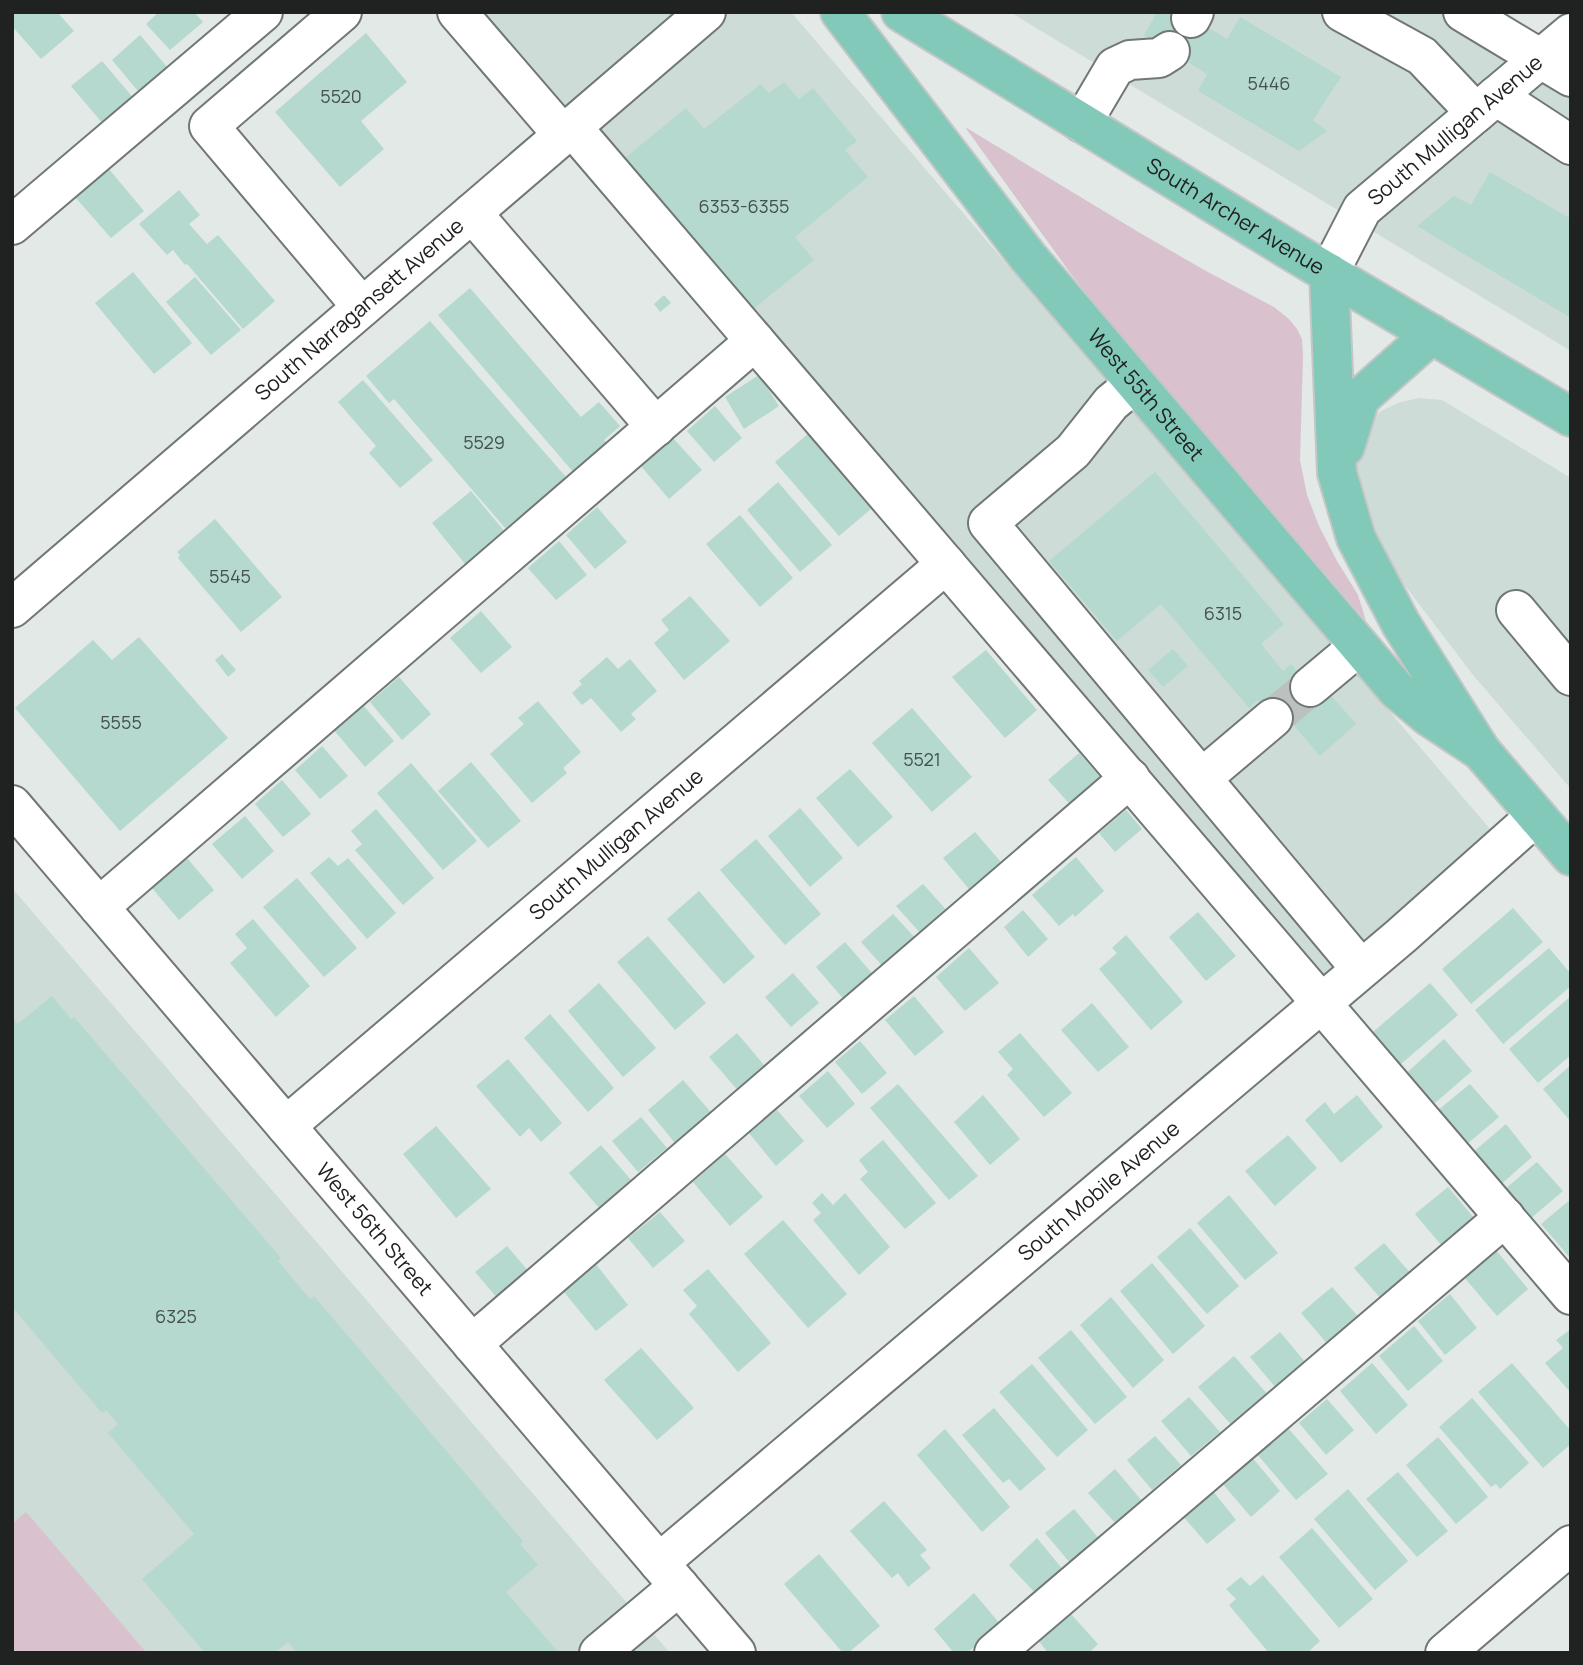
<svg xmlns="http://www.w3.org/2000/svg" width="1583" height="1665" font-family="Manrope,sans-serif">
<style>
.built{fill:#cddcd7}
.green{fill:#d9c1ce}
.building{fill:#b5d9ce}
.lines{fill:none;stroke-linecap:round;stroke-linejoin:round}
.minor-tunnel{stroke:#bbc1bf;stroke-width:38;stroke-dasharray:38 19;stroke-linecap:butt}
.minor-casing{stroke:#717775;stroke-width:42}
.major-casing{stroke:#c5c6c6;stroke-width:42}
.minor{stroke:#fff;stroke-width:38}
.major{stroke:#83c9b9;stroke-width:38}
.labels{text-anchor:middle;stroke-width:5;stroke-linejoin:round;paint-order:stroke}
.number-label{font-size:18px;fill:#45504d}
.street-label{font-size:21px;fill:#202222;stroke:#e2e9e6}
</style>
<rect width="100%" height="100%" fill="#e2e9e6"/>
<g class="built">
<polygon points="449,12 791,12 1508,850 1310,1014"/>
<polygon points="1010,12 1448,12 1571,85 1571,351"/>
<polygon points="1419,398 1442,400 1571,478 1571,789 1473,675 1403,583 1367,516 1354,473 1361,430 1381,411 1398,403"/>
<polygon points="12,888 670,1653 147,1653 26,1513 12,1524"/>
</g>
<g class="green">
<polygon points="965,127 1140,233 1206,271 1274,307 1289,319 1297,329 1302,339 1303,357 1300,460 1307,495 1319,526 1337,561 1358,595 1366,621 1110,323 1071,274"/>
<polygon points="26,1512 147,1653 12,1653 12,1524"/>
</g>
<g class="building">
<polygon points="12,12 57,12 74,31 41,59 12,26"/>
<polygon points="159,12 194,12 203,22 170,50 146,24"/>
<polygon points="1157,12 1183,12 1227,39 1240,17 1341,77 1313,120 1327,131 1299,151 1198,91 1207,74 1144,35"/>
<polygon points="366,33 407,82 361,121 384,149 340,187 275,112"/>
<polygon points="140,35 167,67 138,91 112,60"/>
<polygon points="102,61 135,100 104,125 71,86"/>
<polygon points="784,82 799,99 813,88 857,141 845,150 868,177 795,237 814,260 746,315 620,162 686,108 704,129 761,84 769,93"/>
<polygon points="108,168 144,211 111,238 75,197"/>
<polygon points="1490,172 1571,219 1571,318 1417,226 1454,196 1471,205"/>
<polygon points="179,190 200,215 189,224 207,244 218,235 275,301 243,329 187,264 185,265 173,250 167,255 139,224"/>
<polygon points="133,272 192,343 154,374 95,303"/>
<polygon points="195,277 241,330 211,355 166,302"/>
<polygon points="470,288 581,417 599,402 620,426 604,440 614,451 580,480 438,315"/>
<polygon points="664,295 671,303 660,312 654,304"/>
<polygon points="430,321 572,484 512,536 394,399 389,403 366,376"/>
<polygon points="759,375 779,406 744,429 725,397"/>
<polygon points="363,380 433,460 400,488 369,453 376,446 338,402"/>
<polygon points="715,406 742,438 714,462 687,431"/>
<polygon points="808,434 871,509 839,536 775,462"/>
<polygon points="672,437 702,470 669,499 640,465"/>
<polygon points="1155,472 1284,624 1261,644 1283,671 1291,664 1315,693 1323,686 1356,724 1320,756 1290,721 1281,728 1258,700 1249,708 1161,604 1117,641 1049,561"/>
<polygon points="778,482 832,545 800,572 747,510"/>
<polygon points="471,491 509,537 470,570 432,523"/>
<polygon points="597,507 627,542 595,569 566,535"/>
<polygon points="740,515 793,578 760,607 706,544"/>
<polygon points="215,519 282,597 241,632 178,558 180,555 177,552"/>
<polygon points="559,541 587,575 556,600 528,568"/>
<polygon points="690,596 730,641 684,680 654,643 669,630 661,620"/>
<polygon points="481,611 512,647 481,673 450,638"/>
<polygon points="139,637 228,738 120,831 15,708 93,640 112,660"/>
<polygon points="1173,649 1188,666 1163,687 1148,670"/>
<polygon points="986,650 1037,710 1005,738 952,677"/>
<polygon points="222,654 236,670 228,677 215,660"/>
<polygon points="607,657 618,669 630,659 657,691 631,714 636,719 621,732 591,698 582,705 572,693 582,684 579,681"/>
<polygon points="399,677 431,714 402,740 370,702"/>
<polygon points="538,701 581,752 563,768 567,773 532,803 490,754 524,724 518,718"/>
<polygon points="362,704 394,741 365,767 333,729"/>
<polygon points="912,708 972,777 932,812 872,743"/>
<polygon points="322,746 348,776 320,799 295,770"/>
<polygon points="1079,753 1106,784 1075,810 1048,780"/>
<polygon points="471,762 521,821 488,848 438,791"/>
<polygon points="411,763 477,841 443,870 377,793"/>
<polygon points="850,769 893,817 858,847 816,798"/>
<polygon points="282,780 311,814 283,837 255,804"/>
<polygon points="800,808 843,858 810,887 768,836"/>
<polygon points="376,809 434,878 403,905 355,850 362,844 351,831"/>
<polygon points="1126,810 1142,829 1115,852 1099,833"/>
<polygon points="245,816 274,851 242,879 212,844"/>
<polygon points="975,832 1006,868 974,895 943,858"/>
<polygon points="756,839 821,914 785,945 720,870"/>
<polygon points="329,857 338,866 348,858 396,913 367,939 310,873"/>
<polygon points="1076,857 1104,891 1075,917 1073,914 1059,926 1032,895"/>
<polygon points="187,858 214,890 179,920 152,888"/>
<polygon points="297,878 357,948 324,977 263,907"/>
<polygon points="923,884 949,913 922,935 896,906"/>
<polygon points="699,891 755,957 724,984 667,919"/>
<polygon points="1513,908 1543,942 1471,1004 1442,969"/>
<polygon points="1023,910 1048,939 1028,957 1004,927"/>
<polygon points="1198,912 1236,956 1206,981 1169,937"/>
<polygon points="893,914 919,942 886,970 861,942"/>
<polygon points="253,919 310,986 276,1017 230,963 247,948 235,934"/>
<polygon points="1126,935 1183,1002 1151,1030 1099,969 1117,953 1112,948"/>
<polygon points="648,936 706,1003 675,1030 617,962"/>
<polygon points="845,942 876,978 847,1003 816,967"/>
<polygon points="969,948 999,983 965,1011 936,977"/>
<polygon points="1549,948 1571,974 1571,986 1503,1044 1475,1010"/>
<polygon points="793,973 819,1003 791,1027 765,997"/>
<polygon points="599,983 656,1048 623,1077 568,1011"/>
<polygon points="1430,983 1458,1015 1394,1070 1366,1038"/>
<polygon points="52,996 71,1019 74,1017 281,1258 278,1261 310,1299 314,1296 523,1541 520,1544 538,1565 506,1592 559,1653 297,1653 288,1642 275,1653 205,1653 142,1579 194,1534 108,1433 118,1424 106,1410 102,1413 12,1307 12,1017 18,1024"/>
<polygon points="914,996 944,1032 915,1056 885,1020"/>
<polygon points="1571,996 1571,1055 1538,1083 1509,1049"/>
<polygon points="1092,1003 1129,1047 1098,1072 1061,1030"/>
<polygon points="550,1014 614,1088 588,1112 524,1038"/>
<polygon points="737,1033 769,1071 741,1094 709,1057"/>
<polygon points="1020,1033 1072,1093 1044,1117 1007,1075 1013,1069 998,1052"/>
<polygon points="1444,1039 1472,1071 1429,1108 1402,1077"/>
<polygon points="860,1041 887,1073 862,1094 835,1062"/>
<polygon points="508,1059 562,1123 541,1142 529,1128 520,1137 476,1086"/>
<polygon points="1571,1065 1571,1122 1543,1089"/>
<polygon points="828,1071 855,1104 827,1128 799,1096"/>
<polygon points="683,1080 715,1117 679,1148 648,1110"/>
<polygon points="898,1084 978,1176 949,1200 870,1108"/>
<polygon points="1470,1084 1499,1117 1466,1145 1437,1111"/>
<polygon points="983,1095 1020,1139 990,1165 954,1122"/>
<polygon points="1357,1095 1383,1127 1341,1163 1305,1120 1325,1102 1334,1114"/>
<polygon points="777,1110 804,1141 776,1166 749,1133"/>
<polygon points="641,1117 667,1148 638,1172 612,1141"/>
<polygon points="1506,1124 1532,1157 1499,1186 1471,1154"/>
<polygon points="436,1126 491,1189 456,1218 403,1154"/>
<polygon points="1288,1135 1317,1168 1275,1206 1245,1171"/>
<polygon points="883,1140 936,1203 905,1229 860,1179 868,1172 859,1160"/>
<polygon points="601,1145 631,1180 599,1208 569,1173"/>
<polygon points="725,1154 763,1197 730,1226 693,1182"/>
<polygon points="1537,1162 1563,1191 1530,1219 1505,1189"/>
<polygon points="1448,1187 1474,1218 1442,1246 1415,1214"/>
<polygon points="822,1193 833,1205 845,1193 890,1247 859,1275 813,1220 821,1213 812,1203"/>
<polygon points="1229,1195 1278,1253 1245,1280 1197,1223"/>
<polygon points="1571,1199 1571,1259 1541,1224"/>
<polygon points="660,1212 685,1241 653,1268 628,1238"/>
<polygon points="783,1220 847,1294 808,1328 744,1254"/>
<polygon points="1190,1228 1239,1286 1207,1314 1157,1257"/>
<polygon points="1384,1243 1413,1276 1383,1301 1354,1268"/>
<polygon points="507,1246 530,1273 499,1300 475,1272"/>
<polygon points="1495,1249 1528,1289 1497,1316 1463,1276"/>
<polygon points="595,1263 628,1305 596,1331 564,1292"/>
<polygon points="1152,1263 1205,1326 1173,1354 1120,1291"/>
<polygon points="708,1269 771,1343 738,1372 689,1314 697,1306 683,1290"/>
<polygon points="1332,1287 1362,1321 1330,1347 1301,1313"/>
<polygon points="1450,1294 1477,1328 1445,1355 1418,1321"/>
<polygon points="1111,1297 1164,1360 1133,1388 1080,1325"/>
<polygon points="1414,1326 1443,1361 1408,1391 1379,1356"/>
<polygon points="1571,1329 1571,1393 1545,1363 1563,1348 1556,1340"/>
<polygon points="1071,1330 1127,1397 1095,1424 1038,1358"/>
<polygon points="1280,1332 1306,1363 1276,1388 1250,1357"/>
<polygon points="641,1348 694,1408 657,1440 604,1380"/>
<polygon points="1234,1356 1269,1396 1233,1427 1198,1387"/>
<polygon points="1372,1363 1408,1405 1376,1434 1340,1391"/>
<polygon points="1512,1363 1571,1431 1571,1444 1543,1468 1478,1392"/>
<polygon points="1032,1364 1088,1430 1057,1457 999,1392"/>
<polygon points="1189,1397 1220,1432 1191,1456 1161,1421"/>
<polygon points="1472,1398 1529,1463 1500,1489 1496,1484 1491,1487 1439,1427"/>
<polygon points="1327,1399 1354,1430 1326,1455 1299,1423"/>
<polygon points="994,1408 1046,1469 1020,1491 1009,1479 1003,1483 962,1435"/>
<polygon points="1287,1427 1328,1474 1296,1500 1257,1454"/>
<polygon points="945,1429 1010,1507 982,1532 917,1455"/>
<polygon points="1155,1436 1181,1465 1152,1490 1127,1460"/>
<polygon points="1438,1437 1488,1497 1456,1524 1406,1465"/>
<polygon points="1251,1456 1280,1491 1251,1517 1221,1482"/>
<polygon points="1115,1469 1142,1501 1116,1524 1088,1493"/>
<polygon points="1398,1472 1448,1531 1417,1557 1366,1499"/>
<polygon points="1348,1489 1408,1561 1375,1590 1314,1519"/>
<polygon points="1212,1490 1236,1520 1207,1544 1182,1515"/>
<polygon points="884,1501 927,1550 920,1555 931,1568 908,1587 898,1573 892,1578 850,1531"/>
<polygon points="1074,1509 1100,1540 1071,1564 1045,1533"/>
<polygon points="1312,1528 1373,1599 1339,1628 1279,1557"/>
<polygon points="1037,1538 1064,1571 1036,1594 1009,1565"/>
<polygon points="819,1554 880,1626 848,1653 843,1653 784,1584"/>
<polygon points="1263,1575 1320,1641 1307,1653 1269,1653 1229,1605 1236,1599 1226,1589 1241,1577 1250,1586"/>
<polygon points="974,1593 1000,1624 967,1653 954,1653 934,1629"/>
<polygon points="1070,1613 1098,1644 1089,1653 1048,1653 1039,1641"/>
</g>
<g class="lines">
<polyline class="minor-tunnel" points="1273,718 1310,687"/>
<defs>
<g id="minor">
<polyline points="342,12 209,126 362,307"/>
<polyline points="457,12 563,135"/>
<polyline points="1342,12 1422,56 1476,113"/>
<polyline points="1463,12 1571,77"/>
<polyline points="1191,18 1194,12"/>
<polyline points="1496,96 1571,145"/>
<polyline points="1082,123 1115,67 1130,60 1159,58 1170,51"/>
<polyline points="572,127 1571,1295"/>
<polyline points="472,213 656,427"/>
<polyline points="12,225 263,12"/>
<path id="s1" d="M1329,273L1362,209L1571,33"/>
<polyline points="1135,383 1111,403 1073,451 988,523 1361,969"/>
<path id="s2" d="M12,608L706,12"/>
<polyline points="1516,610 1571,676"/>
<polyline points="1310,687 1359,646"/>
<polyline points="1202,778 1273,718"/>
<path id="s3" d="M12,805L736,1653"/>
<polyline points="99,907 755,341"/>
<path id="s4" d="M286,1126L946,564"/>
<polyline points="472,1344 1130,778"/>
<path id="s5" d="M659,1563L1401,936L1536,816"/>
<polyline points="599,1653 679,1586"/>
<polyline points="994,1653 1505,1217"/>
<polyline points="1445,1653 1571,1545"/>
</g>
<g id="major">
<path id="s6" d="M840,12L1028,257L1397,690L1428,716L1481,751"/>
<path id="s7" d="M901,12L1288,249L1571,417"/>
<polyline points="1329,273 1337,473 1356,538 1401,624 1481,751 1571,856"/>
<polyline points="1345,447 1360,398 1432,334"/>
</g>
</defs>
<use href="#minor" class="minor-casing"/>
<use href="#major" class="major-casing"/>
<use href="#minor" class="minor"/>
<use href="#major" class="major"/>
</g>
<g class="labels">
<g class="number-label">
<text x="1269" y="90">5446</text>
<text x="341" y="103">5520</text>
<text x="744" y="213">6353-6355</text>
<text x="484" y="449">5529</text>
<text x="230" y="583">5545</text>
<text x="1223" y="620">6315</text>
<text x="121" y="729">5555</text>
<text x="922" y="766">5521</text>
<text x="176" y="1323">6325</text>
</g>
<g class="street-label">
<text dy="7" stroke="none"><textPath href="#s1" startOffset="194">South Mulligan Avenue</textPath></text>
<text dy="7" stroke="none"><textPath href="#s7" startOffset="392">South Archer Avenue</textPath></text>
<text dy="7" stroke="none"><textPath href="#s2" startOffset="458">South Narragansett Avenue</textPath></text>
<text dy="7" stroke="none"><textPath href="#s6" startOffset="490">West 55th Street</textPath></text>
<text dy="7" stroke="none"><textPath href="#s4" startOffset="434">South Mulligan Avenue</textPath></text>
<text dy="7" stroke="none"><textPath href="#s5" startOffset="576">South Mobile Avenue</textPath></text>
<text dy="7" stroke="none"><textPath href="#s3" startOffset="558">West 56th Street</textPath></text>
</g>
</g>
<rect width="1583" height="1665" fill="none" stroke="#202222" stroke-width="28"/>
</svg>
